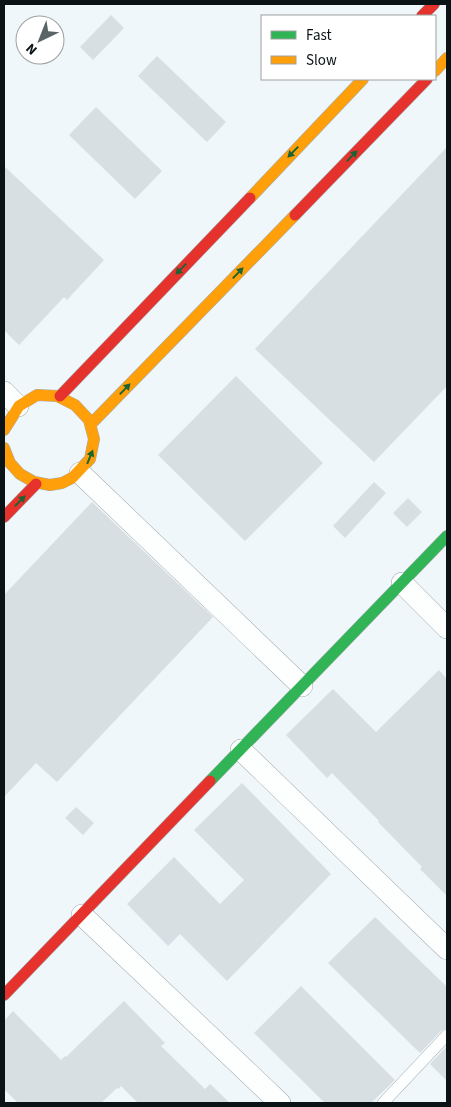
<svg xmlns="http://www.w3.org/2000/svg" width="451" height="1107" font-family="'Source Sans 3',sans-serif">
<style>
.building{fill:#d8dfe3}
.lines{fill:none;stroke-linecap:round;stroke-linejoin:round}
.lane-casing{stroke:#a4acaf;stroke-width:12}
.street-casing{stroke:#a4acaf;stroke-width:22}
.fast-casing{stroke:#a4acaf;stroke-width:12}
.slow-casing{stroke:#a4acaf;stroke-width:12}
.jam-casing{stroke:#a4acaf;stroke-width:12}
.lane{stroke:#fdfefe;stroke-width:11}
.street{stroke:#fdfefe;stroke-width:21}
.fast{stroke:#30b455;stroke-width:11}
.slow{stroke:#ff9f0a;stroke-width:11}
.jam{stroke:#e5322d;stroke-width:11}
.oneway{fill:#1d6435}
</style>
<rect width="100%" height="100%" fill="#eff7fa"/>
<g class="building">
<polygon points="111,15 124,28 93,60 80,47"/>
<polygon points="157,56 226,122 207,142 138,76"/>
<polygon points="96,107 162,171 135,199 69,135"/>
<polygon points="447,147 447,386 374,462 255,349"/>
<polygon points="4,166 104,260 67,300 64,297 19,345 4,330"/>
<polygon points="236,376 323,463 245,541 158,455"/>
<polygon points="374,482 386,493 345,538 333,526"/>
<polygon points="408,498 422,512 407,527 393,513"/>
<polygon points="92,502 213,617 57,782 36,763 4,797 4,595"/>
<polygon points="439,670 447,679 447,896 420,869 422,867 378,822 379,821 332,773 327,778 286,735 333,689 376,732"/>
<polygon points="242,783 331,874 227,981 180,934 168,946 127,904 174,857 220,904 244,880 194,830"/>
<polygon points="76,807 94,823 83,835 65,818"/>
<polygon points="375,917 447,987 447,1028 442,1030 420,1053 328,963"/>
<polygon points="301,986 395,1080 371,1103 325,1103 254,1033"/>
<polygon points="124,1001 165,1043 161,1046 205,1089 210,1084 230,1103 138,1103 121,1086 118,1089 117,1088 101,1103 18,1103 4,1089 4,1021 13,1011 61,1060 65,1056 66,1057"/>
<polygon points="447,1046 447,1081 430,1064"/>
</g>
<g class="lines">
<defs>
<polyline id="lane" points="383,1103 447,1035"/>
<g id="street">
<polyline points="4,392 18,406"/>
<polyline points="80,473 302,686"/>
<polyline points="402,583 447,628"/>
<polyline points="241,750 447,949"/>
<polyline points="82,915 280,1103"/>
</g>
<polyline id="fast" points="210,781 447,536"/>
<g id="slow">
<polyline points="435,71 447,58"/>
<polyline points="250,198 363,79"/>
<polyline points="91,424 295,215"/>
<polyline points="4,430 19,406 37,395 57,396 75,405 89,420 94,439 90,459 72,478 62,483 50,485 34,482 20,474 10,463 4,448"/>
</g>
<g id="jam">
<polyline points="422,16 434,4"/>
<polyline points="295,215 427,79"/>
<polyline points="60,396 250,198"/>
<polyline points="4,517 36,484"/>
<polyline points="4,995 210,781"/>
</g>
</defs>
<use href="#lane" class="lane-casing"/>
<use href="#street" class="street-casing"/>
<use href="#fast" class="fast-casing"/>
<use href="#slow" class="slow-casing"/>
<use href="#jam" class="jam-casing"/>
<use href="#lane" class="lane"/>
<use href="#street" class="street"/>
<use href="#fast" class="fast"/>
<use href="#slow" class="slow"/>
<use href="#jam" class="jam"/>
</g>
<defs><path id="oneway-solid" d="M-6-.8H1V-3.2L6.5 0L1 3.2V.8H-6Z" transform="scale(1.25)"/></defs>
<g class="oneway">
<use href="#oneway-solid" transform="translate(293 152) rotate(134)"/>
<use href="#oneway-solid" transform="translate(352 156) rotate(-46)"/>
<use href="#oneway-solid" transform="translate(181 269) rotate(134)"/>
<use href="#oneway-solid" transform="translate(238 273) rotate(-46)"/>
<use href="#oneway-solid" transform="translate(125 389) rotate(-46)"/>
<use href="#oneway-solid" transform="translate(90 457) rotate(-68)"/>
<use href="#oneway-solid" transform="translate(20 501) rotate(-46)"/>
</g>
<rect width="451" height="1107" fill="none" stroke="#0a1315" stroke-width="10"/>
<rect x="261" y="15" width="175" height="65" fill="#ffffff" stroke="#9da1a1"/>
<rect x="271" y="31" width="25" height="8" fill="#30b455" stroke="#9da1a1"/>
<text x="306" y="40" font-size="15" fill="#0a1315">Fast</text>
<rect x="271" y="56" width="25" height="8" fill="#ff9f0a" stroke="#9da1a1"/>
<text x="306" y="65" font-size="15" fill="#0a1315">Slow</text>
<g transform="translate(40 40) rotate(223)"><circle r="24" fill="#ffffff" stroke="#9da1a1"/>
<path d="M0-4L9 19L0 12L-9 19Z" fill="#5a6365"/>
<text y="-8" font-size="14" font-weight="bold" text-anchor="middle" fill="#0a1315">N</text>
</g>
</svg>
